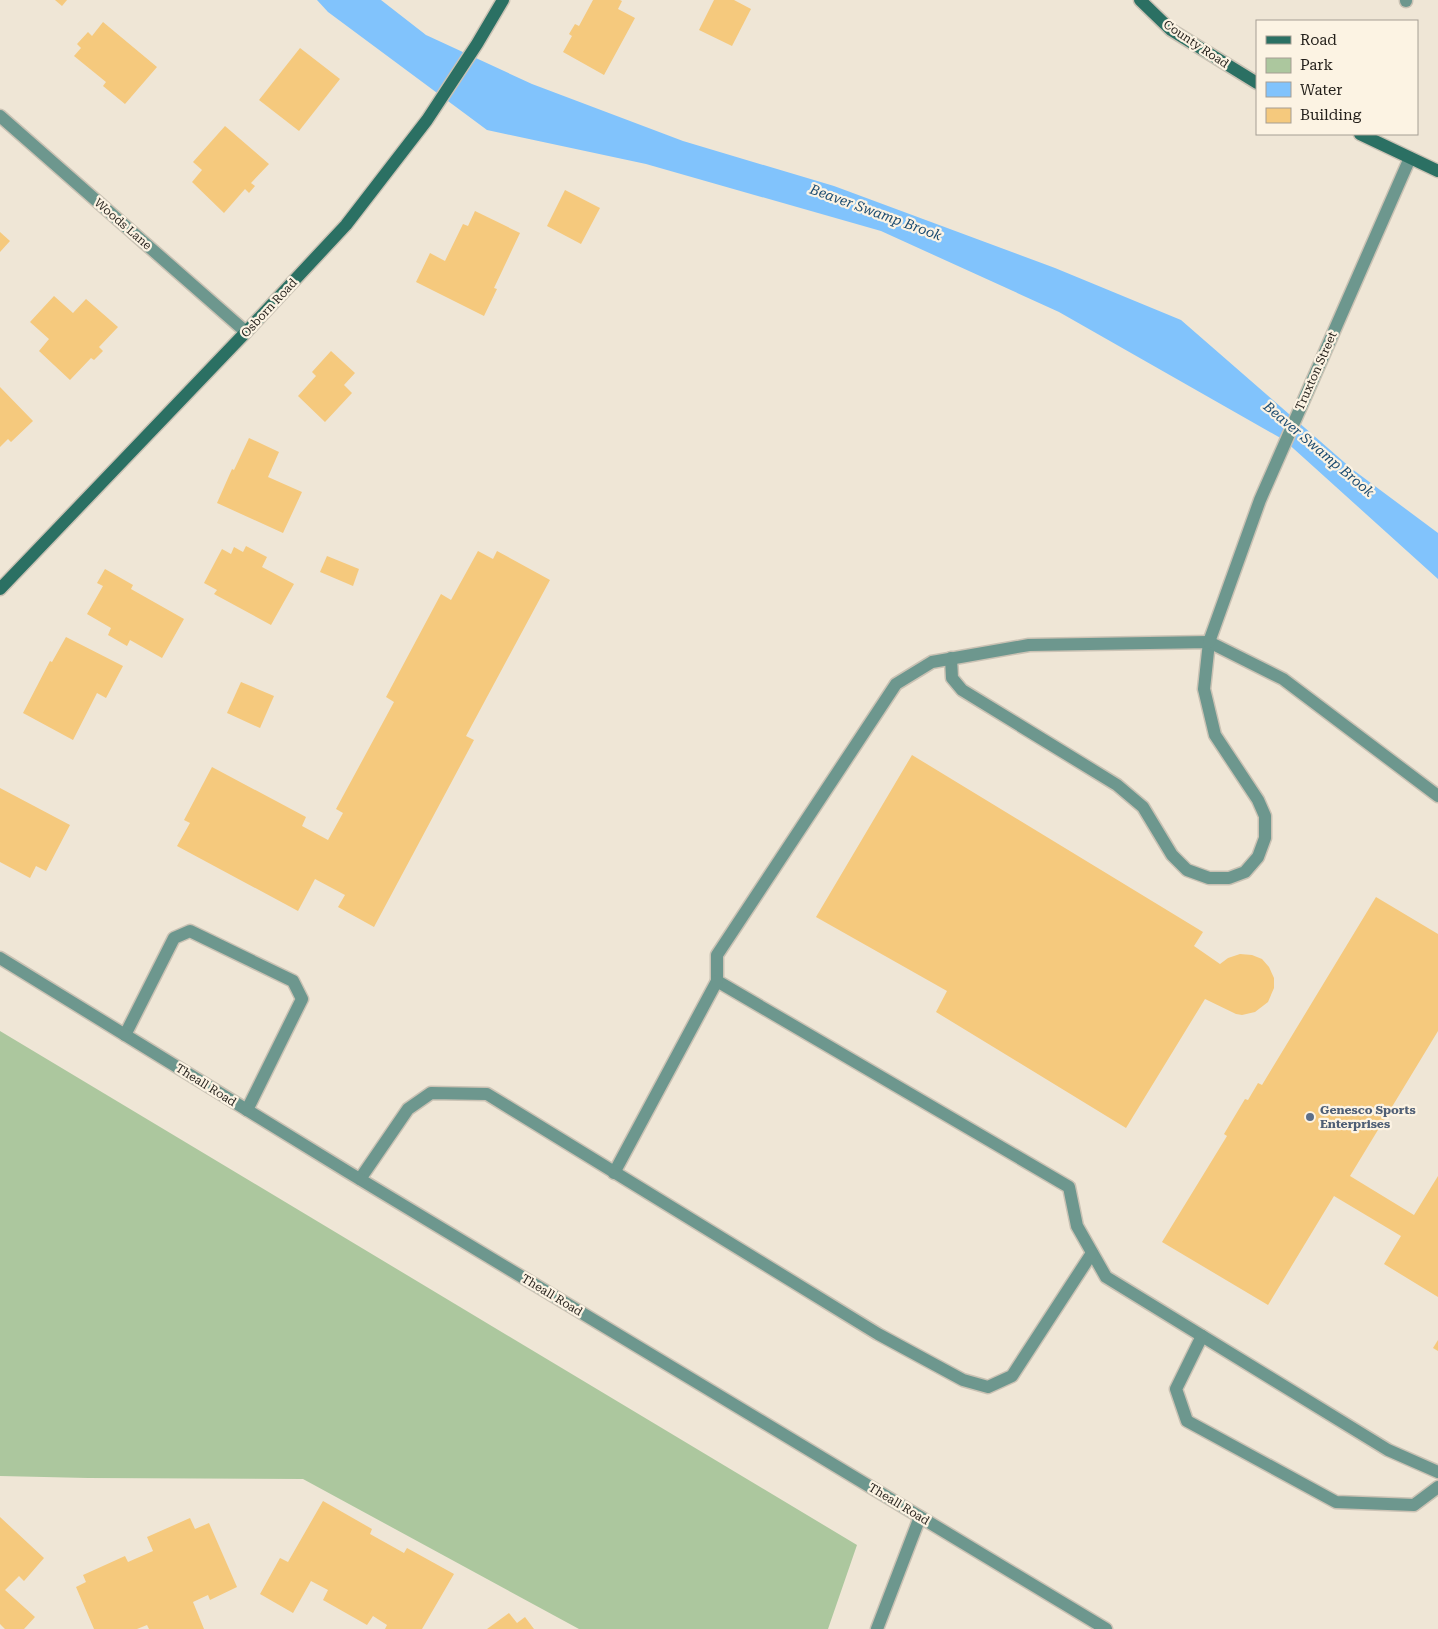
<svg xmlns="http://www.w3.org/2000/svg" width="1438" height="1629" font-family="'Roboto Serif',serif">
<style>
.green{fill:#acc79e}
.water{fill:#81c3fc}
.building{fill:#f5c97d}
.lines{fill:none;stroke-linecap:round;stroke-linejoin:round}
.lane-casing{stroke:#cac2b4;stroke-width:15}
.street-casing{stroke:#cac2b4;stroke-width:15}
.secondary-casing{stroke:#cac2b4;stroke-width:15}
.lane{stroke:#6d978e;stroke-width:12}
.street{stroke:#6d978e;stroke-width:12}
.secondary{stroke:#2b7063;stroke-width:12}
.service-dot{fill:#5c6f8a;stroke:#fcf3e3;stroke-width:2}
.labels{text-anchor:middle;stroke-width:4.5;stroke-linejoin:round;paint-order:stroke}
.street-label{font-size:12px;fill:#231f1a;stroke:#fcf3e3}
.service-label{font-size:12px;font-weight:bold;fill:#4e5e75;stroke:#fcf3e3;text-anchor:start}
.water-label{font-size:14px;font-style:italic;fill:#1c4c71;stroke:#fcf3e3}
</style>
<rect width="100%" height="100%" fill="#efe6d6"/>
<polygon class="green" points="0,1031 857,1545 828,1629 579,1629 303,1479 88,1478 0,1476"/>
<polygon class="water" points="317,0 381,0 426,35 532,84 683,141 834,186 1055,268 1181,320 1352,469 1438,533 1438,579 1284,440 1059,312 881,231 646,164 487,130 328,12"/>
<g class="building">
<polygon points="55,0 67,0 62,6"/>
<polygon points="593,0 620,0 622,1 618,9 635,18 604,75 563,52 572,36 569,34 575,24 579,26"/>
<polygon points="714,0 734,0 751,9 732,46 699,30"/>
<polygon points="103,22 157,67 125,104 103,86 106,82 74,56 81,48 77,44 88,32 92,36"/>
<polygon points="300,48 340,79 299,131 259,100"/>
<polygon points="225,126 269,164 251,183 255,186 249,193 245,189 224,213 192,182 202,170 193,162"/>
<polygon points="565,190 600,208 581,244 547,226"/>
<polygon points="475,211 520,233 494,288 497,289 484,316 416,282 430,253 445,261 463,224 468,226"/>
<polygon points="0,232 10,241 0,252"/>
<polygon points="54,296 73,313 86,299 118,327 99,347 103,351 94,360 91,358 70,380 39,351 49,339 30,322"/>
<polygon points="331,351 355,373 344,385 352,393 325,422 298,396 316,376 312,372"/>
<polygon points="0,387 33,421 11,442 8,439 0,447"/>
<polygon points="249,438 279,452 268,477 302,492 283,533 217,503 232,469 234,470"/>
<polygon points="246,546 267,557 262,567 294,584 271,625 214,594 217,590 204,583 222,549 231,554 234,547 243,552"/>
<polygon points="478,551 493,559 497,551 550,580 466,736 474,740 374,927 338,907 345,895 315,879 298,911 177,846 190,823 184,820 212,767 306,817 302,826 328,840 343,813 336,809 394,702 386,697 441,594 451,600"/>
<polygon points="327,556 359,569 353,586 320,572"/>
<polygon points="105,569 133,585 131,589 184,619 162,658 130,640 127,646 108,635 111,628 87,614 103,586 97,583"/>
<polygon points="66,637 123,666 106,698 97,693 73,740 23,713 50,661 52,662"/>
<polygon points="241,682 274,696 260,728 227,713"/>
<polygon points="912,755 1203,932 1194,946 1220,964 1228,958 1240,954 1252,955 1262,959 1269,967 1274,978 1274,988 1268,1002 1255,1012 1242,1015 1236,1014 1205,999 1126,1128 936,1012 947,991 816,917"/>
<polygon points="0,788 70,825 46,871 36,866 30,878 0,862"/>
<polygon points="1376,897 1438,934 1438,1031 1350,1176 1414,1215 1438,1176 1438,1297 1384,1264 1401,1236 1334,1196 1268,1305 1162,1242 1227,1136 1224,1134 1245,1099 1248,1100 1258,1083 1262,1085"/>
<polygon points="1438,1340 1438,1351 1433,1348"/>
<polygon points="323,1501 372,1529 370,1534 404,1553 407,1548 454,1574 422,1629 385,1629 387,1625 373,1616 367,1625 323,1600 328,1590 311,1581 293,1613 260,1594 280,1558 288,1562"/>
<polygon points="0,1517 44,1558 24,1581 19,1576 5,1590 35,1617 24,1629 5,1629 0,1624"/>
<polygon points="190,1518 195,1529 209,1523 237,1587 210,1600 208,1595 193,1602 204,1629 149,1629 147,1625 137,1629 94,1629 76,1587 86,1582 83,1575 125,1556 128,1562 153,1551 147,1537"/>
<polygon points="509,1613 517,1623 525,1617 534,1629 487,1629"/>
</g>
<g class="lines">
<defs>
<g id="lane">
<polyline points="1406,1 1406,0"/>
<polyline points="951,658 952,678 962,690 1117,785 1143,807 1172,855 1187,870 1209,878 1229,878 1245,872 1258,857 1265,838 1265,816 1258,800 1215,735 1204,689 1209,642"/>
<polyline points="1438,796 1283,679 1209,642 1029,645 932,662 896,684 717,955 717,981 1069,1187 1077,1226 1106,1277 1388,1450 1438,1472"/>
<polyline points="125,1035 174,938 190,931 293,981 302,999 247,1110"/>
<polyline points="614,1173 717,981"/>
<polyline points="360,1179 408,1109 431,1093 487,1094 878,1334 963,1380 988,1387 1012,1376 1092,1253"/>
<polyline points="1202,1336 1176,1389 1187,1421 1336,1502 1414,1505 1438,1487"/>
<polyline points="877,1629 920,1517"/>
</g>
<g id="street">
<polyline points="0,116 246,332"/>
<polyline points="1209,642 1260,500 1410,158"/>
<polyline points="0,958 348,1172 1106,1629"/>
</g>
<g id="secondary">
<polyline points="1140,0 1171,30 1257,83"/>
<polyline points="1360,134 1438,171"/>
<polyline points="0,589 246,332 346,225 427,120 477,44 503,0"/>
</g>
</defs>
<use href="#lane" class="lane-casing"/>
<use href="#street" class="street-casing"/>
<use href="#secondary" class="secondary-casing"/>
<use href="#lane" class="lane"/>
<use href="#street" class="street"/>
<use href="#secondary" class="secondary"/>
</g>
<circle class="service-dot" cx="1310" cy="1117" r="5"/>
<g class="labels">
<g class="street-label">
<text transform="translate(1196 44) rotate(34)" y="4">County Road</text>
<text transform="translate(123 224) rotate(41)" y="4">Woods Lane</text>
<text transform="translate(269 308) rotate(-47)" y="4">Osborn Road</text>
<text transform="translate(1316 371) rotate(-66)" y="4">Truxton Street</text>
<text transform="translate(206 1085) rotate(32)" y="4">Theall Road</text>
<text transform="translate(552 1295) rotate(31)" y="4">Theall Road</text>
<text transform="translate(899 1504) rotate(31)" y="4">Theall Road</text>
</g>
<g class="service-label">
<text x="1320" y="1114">Genesco Sports<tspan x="1320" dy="14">Enterprises</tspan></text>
</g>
<g class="water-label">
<text transform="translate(876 212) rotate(20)" y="5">Beaver Swamp Brook</text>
<text transform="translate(1319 449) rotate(40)" y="5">Beaver Swamp Brook</text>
</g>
</g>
<rect x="1256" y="20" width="162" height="115" fill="#fcf3e3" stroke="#a59e93"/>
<rect x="1266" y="36" width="25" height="8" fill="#2b7063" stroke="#a59e93"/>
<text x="1300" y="45" font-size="15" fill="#231f1a">Road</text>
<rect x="1266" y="58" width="25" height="15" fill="#acc79e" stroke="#a59e93"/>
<text x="1300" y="70" font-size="15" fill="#231f1a">Park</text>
<rect x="1266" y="82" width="25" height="15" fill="#81c3fc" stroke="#a59e93"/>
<text x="1300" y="95" font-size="15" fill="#231f1a">Water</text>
<rect x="1266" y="108" width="25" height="15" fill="#f5c97d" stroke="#a59e93"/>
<text x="1300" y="120" font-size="15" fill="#231f1a">Building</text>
</svg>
